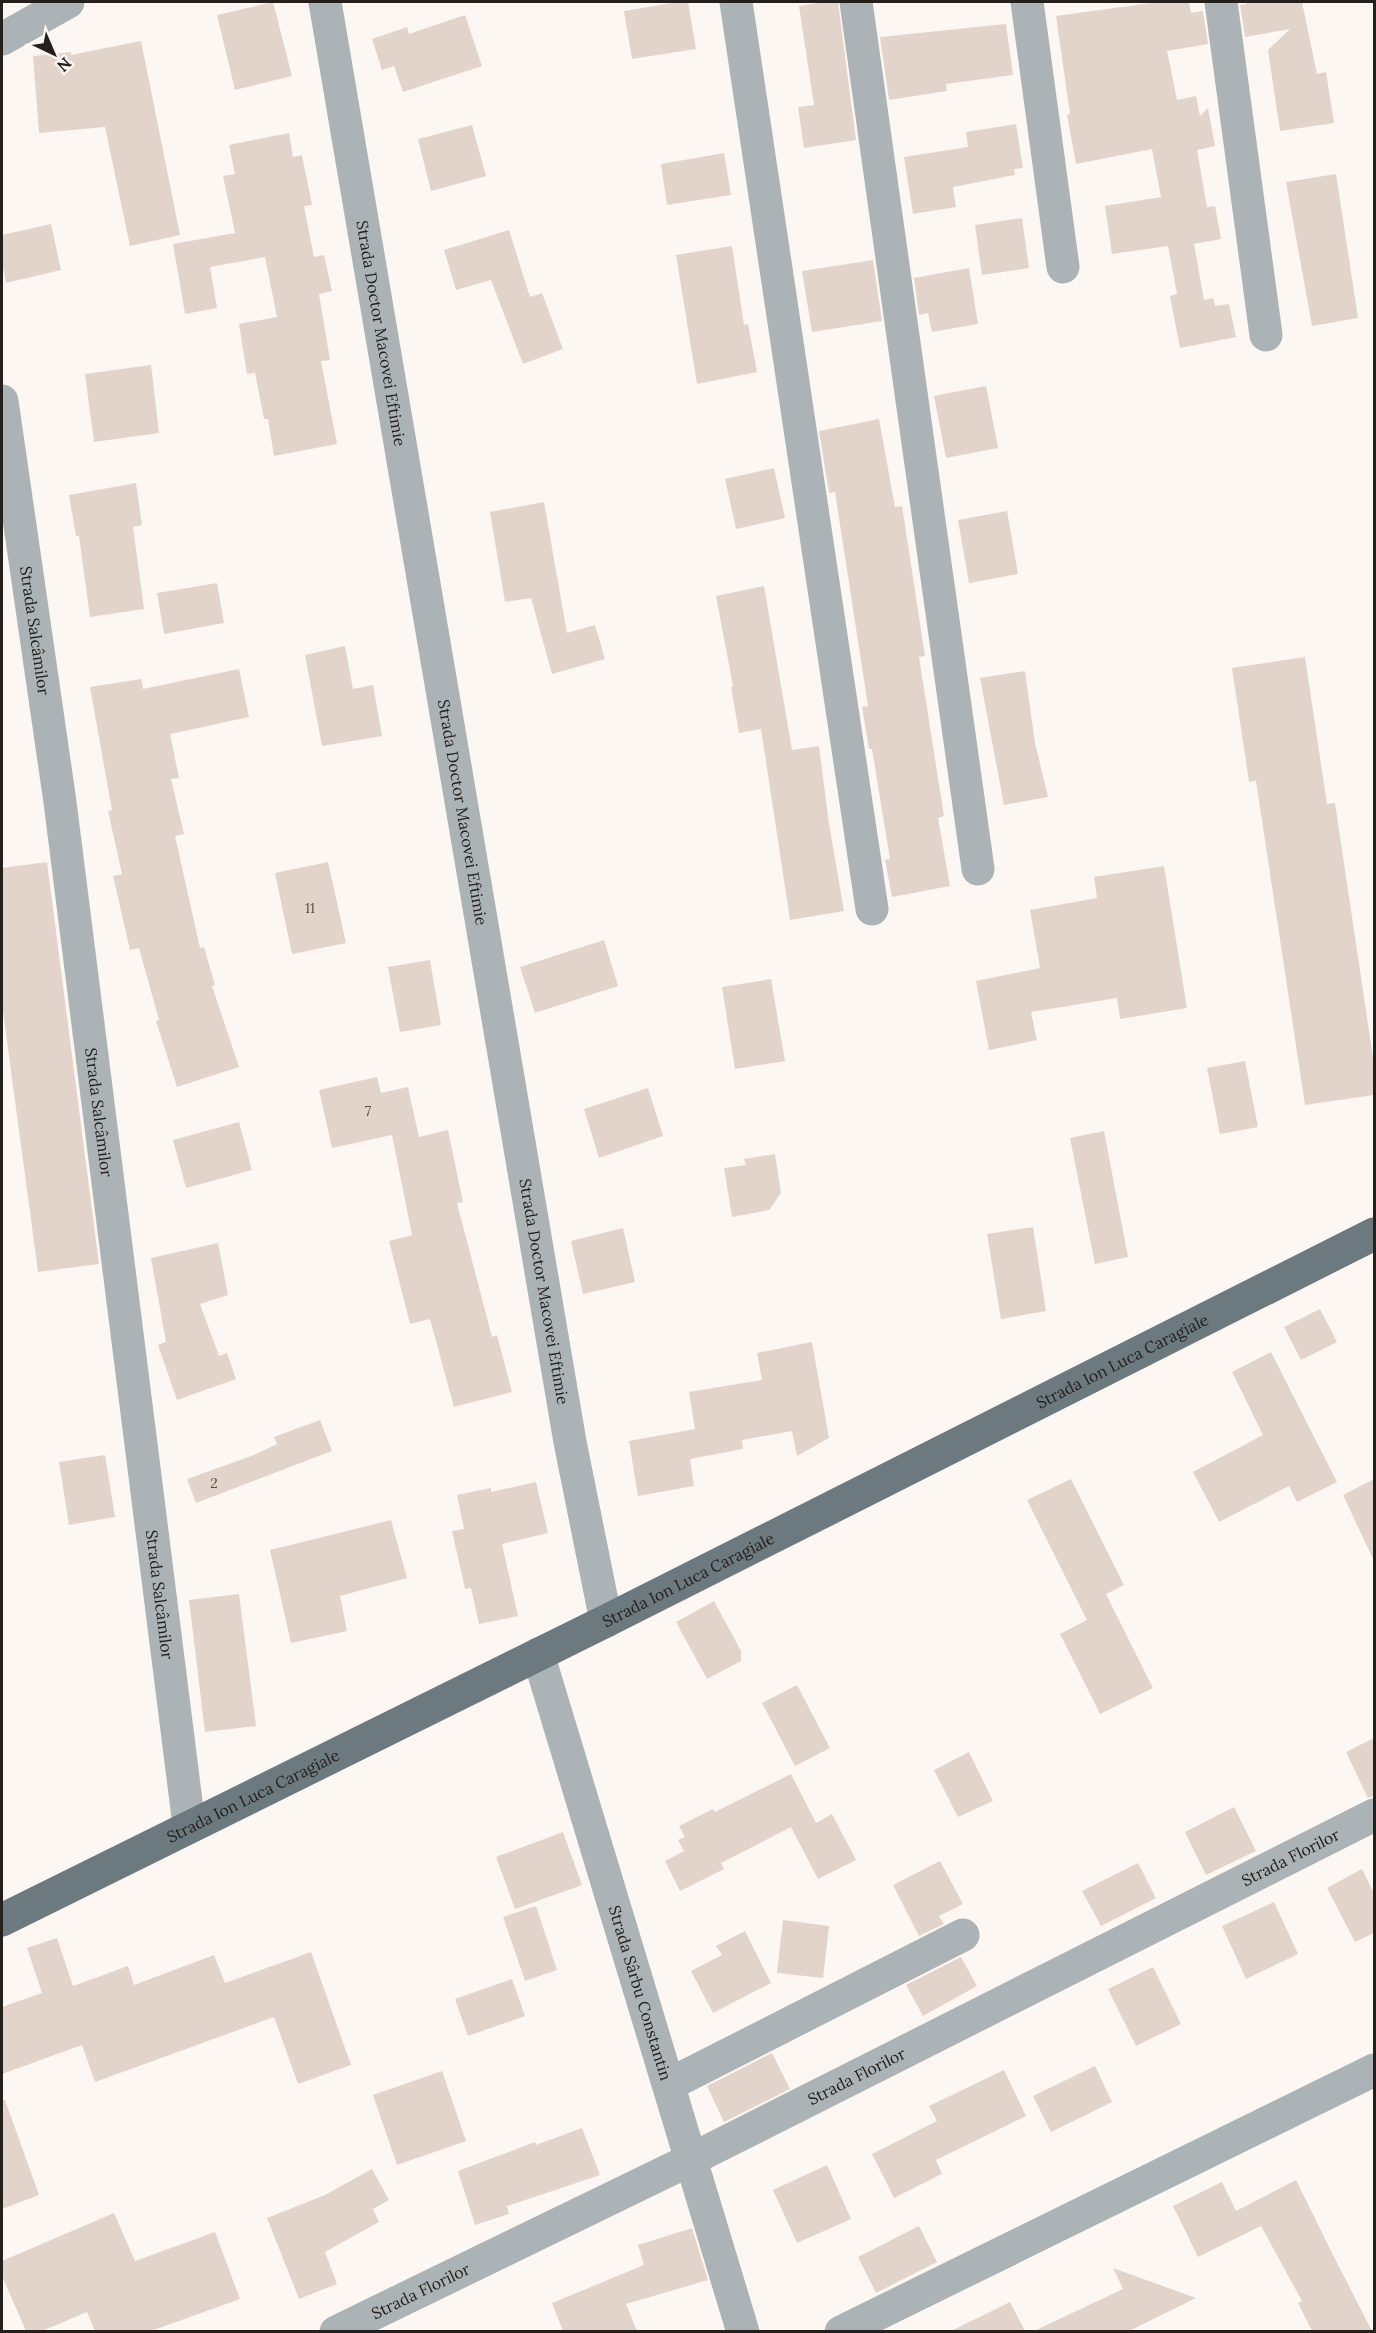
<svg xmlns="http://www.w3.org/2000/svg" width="1376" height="2333" font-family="Lora,serif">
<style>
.building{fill:#e3d4cb}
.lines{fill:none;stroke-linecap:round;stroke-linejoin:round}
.minor{stroke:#acb3b6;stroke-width:33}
.major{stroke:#6c797f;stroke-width:33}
.labels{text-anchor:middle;stroke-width:4.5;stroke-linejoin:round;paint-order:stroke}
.number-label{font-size:14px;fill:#544d48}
.street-label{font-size:16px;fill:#25201c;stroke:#fdf7f3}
</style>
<rect width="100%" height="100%" fill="#fdf7f3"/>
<g class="building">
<polygon points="273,2 292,76 235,90 217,15"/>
<polygon points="678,2 688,2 696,49 632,59 624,11"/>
<polygon points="824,2 838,2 856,140 804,148 798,107 814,105 799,6"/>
<polygon points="1158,2 1189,2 1191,13 1203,11 1208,44 1167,51 1177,100 1196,96 1200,116 1208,108 1215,146 1197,150 1207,207 1215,206 1221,239 1194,244 1204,300 1213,298 1215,306 1229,304 1236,337 1180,348 1170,296 1177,294 1168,246 1112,254 1105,206 1161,197 1152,149 1076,164 1067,115 1070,114 1056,16"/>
<polygon points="1246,2 1302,2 1317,74 1326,72 1334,123 1280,131 1268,50 1290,29 1245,37 1240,5 1247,4"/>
<polygon points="465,15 482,66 403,92 394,66 382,70 372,39 407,27 409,34"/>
<polygon points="1006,24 1013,75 946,84 947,91 889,100 880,37"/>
<polygon points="141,41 180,235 130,246 105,127 39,133 33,56 71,52 71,55"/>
<polygon points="1016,124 1023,168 1014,169 1015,175 953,187 956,207 913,214 904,157 968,147 966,132"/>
<polygon points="472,125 486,176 431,191 418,139"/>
<polygon points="289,133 293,157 302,155 312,205 304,206 314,257 324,255 332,291 319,294 330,360 321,361 337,444 274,456 268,419 264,419 255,373 247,374 239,324 277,317 265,257 210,267 217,308 185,314 173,244 235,233 223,176 235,174 229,145"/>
<polygon points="724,153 731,195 667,205 661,164"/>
<polygon points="1336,174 1358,318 1312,326 1286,182"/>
<polygon points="1022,218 1029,268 982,275 975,225"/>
<polygon points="51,224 61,270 6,283 2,262 2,235"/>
<polygon points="509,230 530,297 542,293 563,349 523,364 491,280 456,290 444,250"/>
<polygon points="732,246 744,325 748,324 757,372 697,384 676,255"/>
<polygon points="873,260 882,321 812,332 802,271"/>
<polygon points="969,268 978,324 932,332 928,313 919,315 914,278"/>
<polygon points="151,365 159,433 94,442 85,374"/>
<polygon points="986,386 998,448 946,458 934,396"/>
<polygon points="879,419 895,507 902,506 925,656 919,657 944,816 938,818 950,886 892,897 885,860 890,859 872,749 869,749 862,707 868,706 835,492 829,493 819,431"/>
<polygon points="774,468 785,518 736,529 725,479"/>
<polygon points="136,483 142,525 133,527 144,609 90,617 79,536 76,536 69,495"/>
<polygon points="544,502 567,633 595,625 605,659 552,674 531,598 505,602 490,512"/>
<polygon points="1007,511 1018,574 969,583 958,520"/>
<polygon points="217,583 224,623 164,634 157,593"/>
<polygon points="764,586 792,750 819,746 829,824 844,911 790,920 761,729 739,733 731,687 733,686 716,596"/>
<polygon points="345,646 353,689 373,685 382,736 322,746 305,655"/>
<polygon points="1305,657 1327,804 1335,803 1374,1064 1374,1095 1305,1105 1256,781 1249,782 1232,668"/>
<polygon points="239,669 249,717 170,734 179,778 171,779 184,834 175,836 200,948 204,947 215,985 212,986 239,1067 177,1087 156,1021 159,1020 139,948 130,950 113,876 122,874 108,811 112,810 90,687 141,679 143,689"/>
<polygon points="1025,671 1035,743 1048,797 1004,805 980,678"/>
<polygon points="47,862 99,1264 38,1272 2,1004 2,868"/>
<polygon points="328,862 346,943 292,954 275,873"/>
<polygon points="1164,866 1187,1008 1120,1019 1117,998 1031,1012 1037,1040 989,1050 976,981 1040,968 1030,910 1097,898 1094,877"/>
<polygon points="604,940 618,986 535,1013 520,967"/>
<polygon points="430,960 441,1025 400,1032 388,967"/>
<polygon points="771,979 785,1061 735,1069 722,987"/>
<polygon points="1245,1061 1258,1127 1220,1134 1207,1068"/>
<polygon points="377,1077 381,1093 408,1087 419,1137 448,1130 463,1202 457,1203 492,1337 497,1335 512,1392 454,1407 430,1319 410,1324 389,1241 412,1235 392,1135 332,1148 319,1090"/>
<polygon points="648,1088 663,1136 599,1158 584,1109"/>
<polygon points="239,1122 252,1170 186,1188 173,1140"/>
<polygon points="1104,1131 1128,1257 1095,1264 1070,1138"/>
<polygon points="775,1154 781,1193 769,1210 732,1217 724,1168 746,1165 744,1159"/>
<polygon points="1033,1227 1046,1311 1001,1319 987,1234"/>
<polygon points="623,1228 635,1282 583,1294 571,1241"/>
<polygon points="218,1243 228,1295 200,1304 219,1356 227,1353 236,1379 177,1400 158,1345 166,1342 151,1258"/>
<polygon points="1320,1309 1337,1342 1301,1360 1284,1327"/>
<polygon points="812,1342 829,1438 797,1456 792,1431 742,1440 743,1449 690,1459 694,1486 638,1496 629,1441 695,1429 689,1392 762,1380 757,1353"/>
<polygon points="1271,1352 1337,1482 1297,1502 1289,1486 1219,1522 1193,1472 1263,1435 1232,1372"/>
<polygon points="320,1420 332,1451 196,1503 187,1479 254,1455 277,1444 274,1437"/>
<polygon points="105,1455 115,1517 69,1525 59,1462"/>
<polygon points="1071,1479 1124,1585 1106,1594 1153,1688 1100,1714 1060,1634 1087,1620 1027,1500"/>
<polygon points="1374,1479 1374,1561 1343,1495"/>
<polygon points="536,1482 548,1533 502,1544 518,1616 479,1624 471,1588 465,1589 452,1531 464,1529 457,1495 491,1488 491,1492"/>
<polygon points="391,1520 407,1578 340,1596 347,1631 291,1643 270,1550"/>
<polygon points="239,1594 256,1726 205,1732 189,1600"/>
<polygon points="714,1601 741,1651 741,1661 707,1679 676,1622"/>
<polygon points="797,1685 830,1748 795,1766 762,1703"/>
<polygon points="1374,1738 1374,1796 1368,1798 1346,1752"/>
<polygon points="969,1752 993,1801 958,1817 934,1770"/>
<polygon points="791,1774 816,1823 832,1814 856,1860 818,1879 791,1827 721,1863 724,1869 680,1891 665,1861 684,1851 678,1840 685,1837 679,1826 713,1809 715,1812"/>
<polygon points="1234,1807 1256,1851 1206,1875 1185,1832"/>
<polygon points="563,1832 582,1885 515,1909 496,1857"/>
<polygon points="940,1861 963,1904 939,1916 944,1924 919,1936 893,1885"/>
<polygon points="1138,1863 1156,1898 1101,1926 1082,1891"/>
<polygon points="1362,1869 1374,1893 1374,1933 1355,1942 1327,1888"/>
<polygon points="1274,1902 1298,1954 1246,1979 1222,1926"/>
<polygon points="536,1906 557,1970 525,1981 503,1917"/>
<polygon points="783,1920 829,1926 823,1978 777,1973"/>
<polygon points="745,1931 771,1983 713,2013 691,1971 722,1955 716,1946"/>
<polygon points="57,1938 73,1986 128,1966 134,1985 214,1955 225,1983 311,1952 351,2065 298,2084 274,2017 95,2082 82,2045 2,2074 2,2007 42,1993 27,1948"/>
<polygon points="961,1957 977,1986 923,2016 906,1985"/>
<polygon points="1153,1967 1181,2024 1136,2046 1108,1989"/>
<polygon points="512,1979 525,2016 468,2036 455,1999"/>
<polygon points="772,2053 790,2089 724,2122 707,2086"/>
<polygon points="1095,2066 1112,2102 1051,2132 1033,2096"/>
<polygon points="1004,2070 1026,2116 936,2160 942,2174 894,2198 872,2154 937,2121 929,2106"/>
<polygon points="442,2071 466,2141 397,2165 373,2095"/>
<polygon points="2,2100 5,2100 39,2195 2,2209"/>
<polygon points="582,2128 600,2175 507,2206 509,2214 475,2225 458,2171 535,2142 536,2145"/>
<polygon points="827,2165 851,2219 797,2243 773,2190"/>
<polygon points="372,2169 389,2200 373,2209 379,2222 325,2252 337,2284 299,2299 267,2218 325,2195"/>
<polygon points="1296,2180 1332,2253 1372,2331 1312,2331 1298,2303 1302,2301 1261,2226 1198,2257 1173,2206 1222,2182 1236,2211"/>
<polygon points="114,2213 135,2261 215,2232 240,2299 151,2331 95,2331 87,2312 42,2331 26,2331 2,2276 2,2261"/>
<polygon points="919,2226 937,2262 876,2293 858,2257"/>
<polygon points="692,2228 708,2280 626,2304 637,2331 563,2331 552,2303 644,2265 638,2245"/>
<polygon points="1113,2268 1196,2298 1129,2331 1034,2331 1123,2289"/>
<polygon points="1010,2302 1025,2331 951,2331"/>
</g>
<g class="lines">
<g class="minor">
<path id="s1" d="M325,2L570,1442L606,1621"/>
<polyline points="736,2 872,909"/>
<polyline points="856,2 978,869"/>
<polyline points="1027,2 1063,267"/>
<polyline points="1221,2 1266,335"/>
<polyline points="2,39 68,2"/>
<path id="s2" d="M2,401L60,802L189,1825"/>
<path id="s3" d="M538,1654L743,2332"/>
<polyline points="670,2084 963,1935"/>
<path id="s4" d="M336,2332L692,2159L1374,1815"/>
<polyline points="841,2332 1374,2070"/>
</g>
<path class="major" id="s5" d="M2,1920L606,1621L1374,1234"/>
</g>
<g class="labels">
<g class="number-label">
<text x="310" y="913">11</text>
<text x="368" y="1116">7</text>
<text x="214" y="1488">2</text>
</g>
<g class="street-label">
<text dy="6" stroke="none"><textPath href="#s1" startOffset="336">Strada Doctor Macovei Eftimie</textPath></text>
<text dy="6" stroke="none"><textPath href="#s2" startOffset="232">Strada Salcâmilor</textPath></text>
<text dy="6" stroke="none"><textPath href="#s1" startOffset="822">Strada Doctor Macovei Eftimie</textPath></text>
<text dy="6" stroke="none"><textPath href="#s2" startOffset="718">Strada Salcâmilor</textPath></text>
<text dy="6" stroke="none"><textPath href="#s1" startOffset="1308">Strada Doctor Macovei Eftimie</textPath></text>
<text dy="6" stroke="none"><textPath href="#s5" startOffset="1252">Strada Ion Luca Caragiale</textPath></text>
<text dy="6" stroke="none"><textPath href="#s5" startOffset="766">Strada Ion Luca Caragiale</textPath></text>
<text dy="6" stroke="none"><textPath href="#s2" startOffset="1204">Strada Salcâmilor</textPath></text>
<text dy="6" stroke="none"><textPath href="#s5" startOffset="280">Strada Ion Luca Caragiale</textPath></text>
<text dy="6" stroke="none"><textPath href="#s4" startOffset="1066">Strada Florilor</textPath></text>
<text dy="6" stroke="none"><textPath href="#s3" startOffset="354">Strada Sârbu Constantin</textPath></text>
<text dy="6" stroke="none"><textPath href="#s4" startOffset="580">Strada Florilor</textPath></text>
<text dy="6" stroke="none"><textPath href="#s4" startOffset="94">Strada Florilor</textPath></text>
</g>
</g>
<rect width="1376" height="2333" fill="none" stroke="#25201c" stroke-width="6"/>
<g transform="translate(54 54) rotate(136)" stroke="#fdf7f3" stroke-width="4.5" paint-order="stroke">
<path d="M0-4.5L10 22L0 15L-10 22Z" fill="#25201c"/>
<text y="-9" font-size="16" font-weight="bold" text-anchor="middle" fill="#25201c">N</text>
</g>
</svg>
